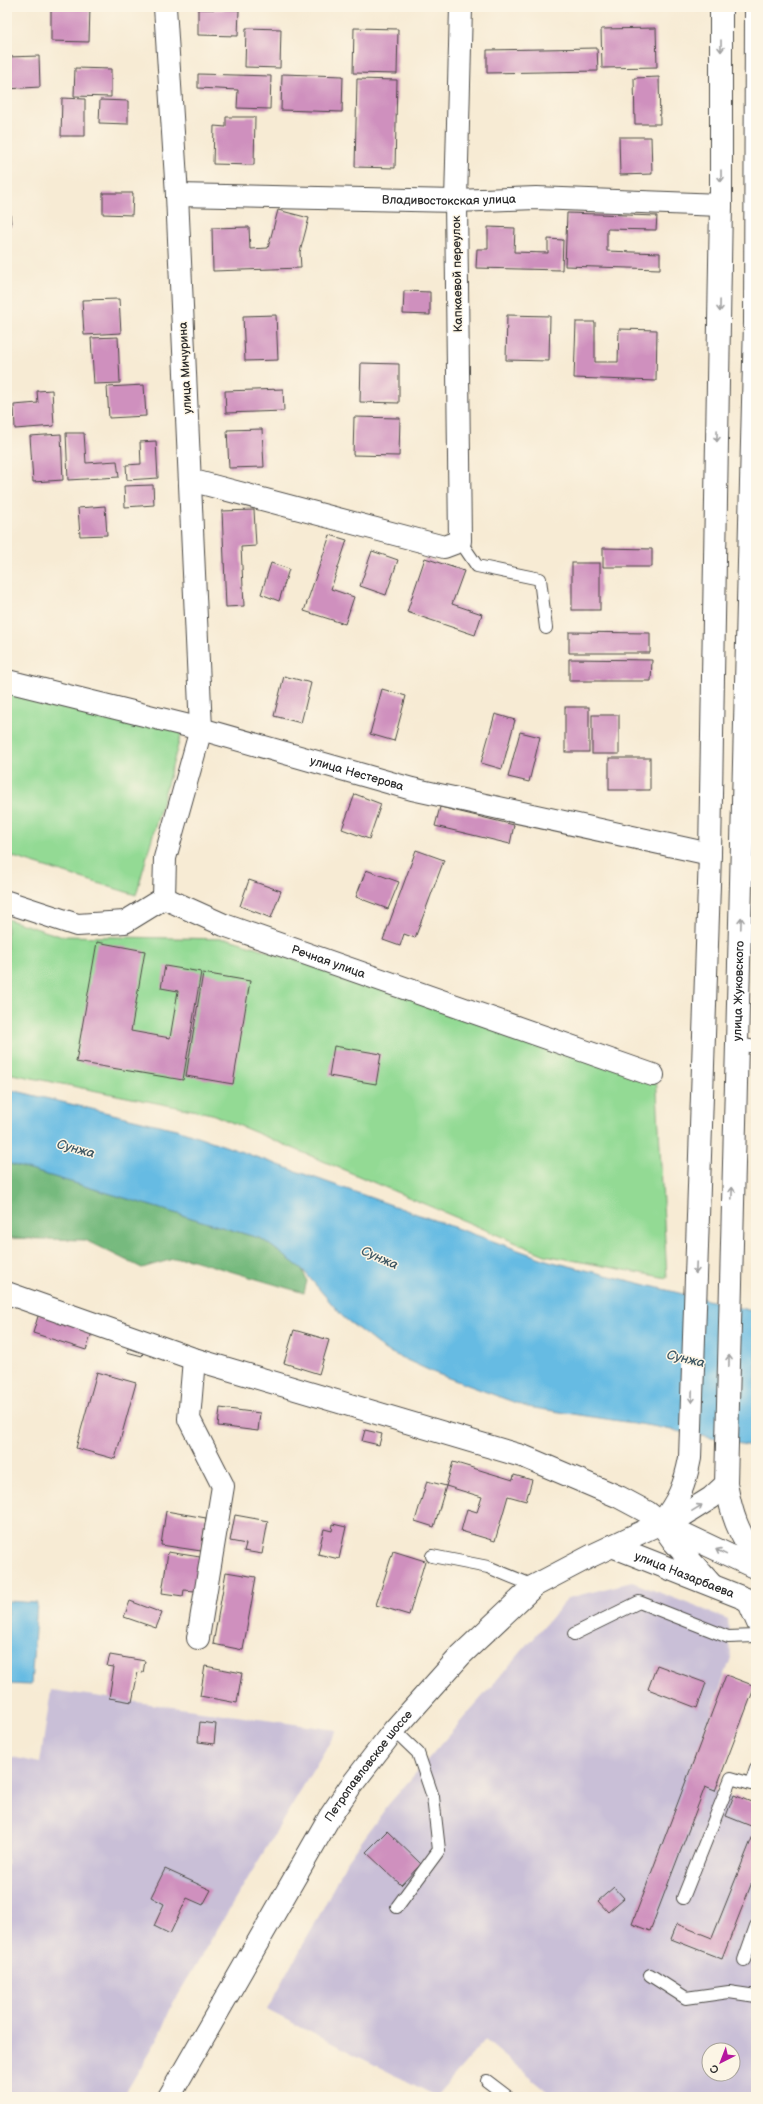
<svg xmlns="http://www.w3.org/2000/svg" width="763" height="2104" font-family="'Balsamiq Sans',sans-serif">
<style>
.industrial{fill:#c9bfd7;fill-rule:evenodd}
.green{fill:#93da94;stroke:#5f8260}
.forest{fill:#76ba7e;stroke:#507254}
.water{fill:#66bbe3;stroke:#487387}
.building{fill:#cf90be}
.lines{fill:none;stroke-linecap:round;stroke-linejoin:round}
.service-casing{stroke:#4a4844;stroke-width:14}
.minor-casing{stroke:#4a4844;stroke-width:24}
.primary-casing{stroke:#4a4844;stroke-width:24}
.service{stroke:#fff;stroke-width:12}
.minor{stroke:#fff;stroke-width:22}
.primary{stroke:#fff;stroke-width:22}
.oneway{stroke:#a0a0a0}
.labels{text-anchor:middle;stroke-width:3;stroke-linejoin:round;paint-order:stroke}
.street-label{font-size:12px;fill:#2b2b2b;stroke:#fcf5e5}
.water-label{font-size:13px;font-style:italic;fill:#3d5662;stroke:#fcf5e5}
</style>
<rect width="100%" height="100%" fill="#fcf5e5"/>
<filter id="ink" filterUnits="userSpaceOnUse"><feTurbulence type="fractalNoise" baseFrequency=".025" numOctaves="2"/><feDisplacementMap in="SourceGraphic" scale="8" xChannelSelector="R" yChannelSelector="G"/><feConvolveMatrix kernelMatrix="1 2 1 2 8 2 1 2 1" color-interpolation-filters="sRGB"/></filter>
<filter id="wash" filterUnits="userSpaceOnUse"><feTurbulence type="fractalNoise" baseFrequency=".012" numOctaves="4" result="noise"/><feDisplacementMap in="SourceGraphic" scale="16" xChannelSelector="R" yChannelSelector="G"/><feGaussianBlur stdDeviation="0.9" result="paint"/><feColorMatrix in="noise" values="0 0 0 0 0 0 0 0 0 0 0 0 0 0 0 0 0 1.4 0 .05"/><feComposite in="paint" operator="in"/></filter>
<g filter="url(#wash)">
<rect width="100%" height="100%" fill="#f7ebd4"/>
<g class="industrial">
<path d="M632,1582L728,1619L731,1658L687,1779L732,1798L726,1816L756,1828V2097H554L485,2040L436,2096L267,2010L320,1914L346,1863L388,1805L568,1598ZM709,2050H733V2074H709Z"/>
<polygon points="51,1690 337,1730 173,2003 157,2040 123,2097 7,2097 7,1756 40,1763"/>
</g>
<g class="green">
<polygon points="7,686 182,731 136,895 7,855"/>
<polygon points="7,919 60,936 229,939 656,1072 667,1278 545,1255 212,1114 7,1073"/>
</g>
<polygon class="forest" points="7,1163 262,1239 302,1269 307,1281 304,1293 186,1258 173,1259 142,1268 85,1240 7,1238"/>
<g class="water">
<polygon points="7,1089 180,1130 549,1261 756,1312 756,1447 652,1426 527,1407 435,1373 385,1350 343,1317 302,1269 262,1239 7,1163"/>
<polygon points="7,1601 37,1603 31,1685 7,1684"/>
</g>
<g id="blocks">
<g class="building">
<polygon points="51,7 90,7 89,42 51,41"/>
<polygon points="198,9 239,10 238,36 198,35"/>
<polygon points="246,28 281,29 280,68 245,67"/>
<polygon points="354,28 398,29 397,74 353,73"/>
<polygon points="656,28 657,67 602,68 601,29"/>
<polygon points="597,48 598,71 487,73 487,50"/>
<polygon points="39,56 40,87 7,89 7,57"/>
<polygon points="75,68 111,69 111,97 74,96"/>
<polygon points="198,74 271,76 270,109 237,108 238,90 198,88"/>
<polygon points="282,74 343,76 342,112 281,110"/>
<polygon points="659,77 660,124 635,124 634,78"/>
<polygon points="357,79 397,80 395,168 355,167"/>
<polygon points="62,98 85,99 85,136 61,136"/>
<polygon points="100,100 128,101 128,124 99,123"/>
<polygon points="226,117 255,117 254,165 213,164 214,126 226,127"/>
<polygon points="619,137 651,137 652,174 620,175"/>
<polygon points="7,193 9,193 11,226 7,227"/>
<polygon points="103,193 133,193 132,215 103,214"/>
<polygon points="278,210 309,218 300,252 301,268 213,271 212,228 249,227 250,249 268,248"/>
<polygon points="567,213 657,216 656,230 607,229 607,251 660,253 660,269 565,266"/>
<polygon points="488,227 515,228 514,252 548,253 548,239 563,240 562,270 476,268 477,249 488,249"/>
<polygon points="404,291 430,292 430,315 403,314"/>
<polygon points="119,299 121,333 84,335 82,300"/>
<polygon points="276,315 278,360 245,361 243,316"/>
<polygon points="507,315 550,316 549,361 506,360"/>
<polygon points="576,322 595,322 595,362 618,362 619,329 657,330 656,381 574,378"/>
<polygon points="118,337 120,383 94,384 91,338"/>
<polygon points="361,363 399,364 399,403 360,402"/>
<polygon points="144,385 146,416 109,418 107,387"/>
<polygon points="283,389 284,411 226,413 225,391"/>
<polygon points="52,390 54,426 15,429 14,405 38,403 37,391"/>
<polygon points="7,403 10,403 11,424 7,424"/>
<polygon points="354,417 400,418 399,456 353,455"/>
<polygon points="262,429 264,467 229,468 227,430"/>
<polygon points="66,433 84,433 86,463 117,461 119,477 68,480"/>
<polygon points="61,434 63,480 33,482 30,436"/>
<polygon points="156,441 158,478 127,480 126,465 141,464 140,442"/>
<polygon points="153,485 154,505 125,507 124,486"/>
<polygon points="105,506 107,535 80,536 78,508"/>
<polygon points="254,510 256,546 241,547 244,606 226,607 222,511"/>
<polygon points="330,535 347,540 331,589 354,597 345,624 304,611"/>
<polygon points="603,548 652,549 652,567 603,567"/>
<polygon points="372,551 398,560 386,595 360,586"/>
<polygon points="425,558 464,571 452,604 482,614 475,635 407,612"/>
<polygon points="271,563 289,569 279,601 261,594"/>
<rect x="572" y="563" width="28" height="47"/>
<polygon points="569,632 650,633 650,653 569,653"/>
<polygon points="569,659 652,660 651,681 569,681"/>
<polygon points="284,676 311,683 301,723 274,716"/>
<polygon points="382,689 406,696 394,741 370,734"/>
<rect x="565" y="707" width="24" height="45"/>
<polygon points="495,714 515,720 502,769 481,763"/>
<rect x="592" y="715" width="27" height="39"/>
<polygon points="520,732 540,737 529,782 508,777"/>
<rect x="609" y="758" width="41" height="32"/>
<polygon points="355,794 381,804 369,839 342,829"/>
<polygon points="440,807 514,825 510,844 435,826"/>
<polygon points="416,850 444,860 415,938 404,934 400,946 383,940"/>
<polygon points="366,870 399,882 388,909 356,897"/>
<polygon points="249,880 281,891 271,918 240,906"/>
<polygon points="97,942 145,951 131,1031 170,1038 178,991 161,988 165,966 201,972 183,1080 76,1062"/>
<polygon points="203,973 250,981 233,1084 186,1076"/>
<polygon points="334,1046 381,1054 376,1084 329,1076"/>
<polygon points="39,1313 93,1330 86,1350 33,1333"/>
<polygon points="294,1330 329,1340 319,1374 284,1363"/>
<polygon points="130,1342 145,1347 142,1356 127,1352"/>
<polygon points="97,1372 136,1383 115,1459 76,1448"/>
<polygon points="220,1408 260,1413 258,1431 218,1426"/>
<polygon points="365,1430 382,1434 379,1445 362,1441"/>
<polygon points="453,1462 513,1480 514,1475 532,1480 526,1501 508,1496 495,1541 461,1531 467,1509 477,1512 482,1497 446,1486"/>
<polygon points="427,1481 446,1486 434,1527 415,1521"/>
<polygon points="166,1511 206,1518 201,1551 161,1545"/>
<polygon points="235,1515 268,1521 262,1554 244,1551 246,1544 230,1541"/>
<polygon points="333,1524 346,1527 339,1559 318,1554 324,1529 332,1531"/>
<polygon points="393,1551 425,1561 409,1615 376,1605"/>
<polygon points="168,1552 200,1557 195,1591 184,1590 183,1596 162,1593"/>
<polygon points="226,1572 256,1577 243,1650 213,1644"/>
<polygon points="130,1601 162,1613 156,1628 124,1617"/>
<polygon points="110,1655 145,1661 143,1673 138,1672 132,1702 109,1698 114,1667 107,1666"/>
<polygon points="657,1665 706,1683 697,1708 648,1689"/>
<polygon points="205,1666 242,1673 237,1703 200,1696"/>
<polygon points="726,1675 755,1686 715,1791 705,1787 650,1931 632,1924"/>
<polygon points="200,1722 216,1724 214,1744 198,1742"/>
<polygon points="734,1795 756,1804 756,1872 722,1959 671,1939 677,1924 712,1938 756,1828 726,1816"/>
<polygon points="387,1831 421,1864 401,1885 366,1852"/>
<polygon points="165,1869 211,1890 203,1905 187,1898 170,1934 154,1926 164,1904 151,1897"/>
<polygon points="614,1887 624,1898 608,1912 598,1901"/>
</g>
</g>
</g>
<g filter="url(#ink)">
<use href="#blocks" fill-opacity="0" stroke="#4a4844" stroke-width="1"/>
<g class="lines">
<defs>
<g id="service">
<polyline points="460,541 477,566 540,579 546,628"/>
<polyline points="737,1044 756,1047"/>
<polyline points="432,1556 488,1567 534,1586"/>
<polyline points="741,1597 756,1631"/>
<polyline points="574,1634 639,1602 728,1637 756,1636"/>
<polyline points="394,1730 418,1753 433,1797 439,1850 397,1907"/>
<polyline points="683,1898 731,1778 751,1784 756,1769"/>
<polyline points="744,1960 756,1926"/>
<polyline points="650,1975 686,1998 729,1992 756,1996"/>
<polyline points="487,2081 508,2097"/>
</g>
<g id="minor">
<path id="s1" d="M177,195L456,201L536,198L721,205"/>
<polyline points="190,480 444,547 460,541 456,201 461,7"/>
<path id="s2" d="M7,681L201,729L412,789L710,854"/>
<polyline points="164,898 165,858 201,729 177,195 165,7"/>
<path id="s3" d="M7,902L77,925L125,922L164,898L224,925L653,1075"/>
<polyline points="7,1293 194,1359 525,1457 619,1497 647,1512 661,1523"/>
<polyline points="194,1359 189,1419 223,1486 198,1638"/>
</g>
<g id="primary">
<path d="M726,1484C732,1516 738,1532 756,1559"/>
<path d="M661,1523C678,1502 685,1485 690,1458L710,854L721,205V7"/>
<polyline points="661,1523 756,1568"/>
<polyline points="664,1528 674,1542 711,1584"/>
<path id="s4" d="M612,1546L756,1603"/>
<path id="s5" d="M169,2097L329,1818L350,1787L394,1730L461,1655L534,1586L591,1556L661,1523L679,1518L711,1498L726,1484L755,322L756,7"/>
</g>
</defs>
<use href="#service" class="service-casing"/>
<use href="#minor" class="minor-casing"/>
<use href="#primary" class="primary-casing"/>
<use href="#service" class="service"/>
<use href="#minor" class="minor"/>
<use href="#primary" class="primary"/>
</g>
<defs><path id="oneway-shaft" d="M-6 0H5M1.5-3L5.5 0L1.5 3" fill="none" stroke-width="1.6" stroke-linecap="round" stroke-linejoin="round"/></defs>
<g class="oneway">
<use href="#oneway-shaft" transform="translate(721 46) rotate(90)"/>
<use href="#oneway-shaft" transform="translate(721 176) rotate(90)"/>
<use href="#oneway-shaft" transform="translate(720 306) rotate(91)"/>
<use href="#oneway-shaft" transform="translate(717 436) rotate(91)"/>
<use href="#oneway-shaft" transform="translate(741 923) rotate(-88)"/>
<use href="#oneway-shaft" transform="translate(732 1193) rotate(-88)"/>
<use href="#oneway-shaft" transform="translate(696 1268) rotate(92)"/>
<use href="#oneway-shaft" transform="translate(729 1361) rotate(-89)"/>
<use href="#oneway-shaft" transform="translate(692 1397) rotate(92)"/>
<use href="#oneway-shaft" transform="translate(697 1508) rotate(-31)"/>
<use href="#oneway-shaft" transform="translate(721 1552) rotate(-154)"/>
</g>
</g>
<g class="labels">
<g class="street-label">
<text dy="4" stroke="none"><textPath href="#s1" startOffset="272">Владивостокская улица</textPath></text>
<text transform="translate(457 274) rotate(-91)" y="4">Капкаевой переулок</text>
<text transform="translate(185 368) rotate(-93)" y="4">улица Мичурина</text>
<text dy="4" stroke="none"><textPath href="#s2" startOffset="362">улица Нестерова</textPath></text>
<text dy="4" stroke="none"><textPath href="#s3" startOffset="344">Речная улица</textPath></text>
<text dy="4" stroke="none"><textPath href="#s5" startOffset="1344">улица Жуковского</textPath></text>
<text dy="4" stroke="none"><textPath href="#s4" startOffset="78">улица Назарбаева</textPath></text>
<text dy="4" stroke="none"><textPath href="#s5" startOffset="387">Петропавловское шоссе</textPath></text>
</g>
<g class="water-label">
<text transform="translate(76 1148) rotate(15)" y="5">Сунжа</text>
<text transform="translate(380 1257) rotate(24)" y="5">Сунжа</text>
<text transform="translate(686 1358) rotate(13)" y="5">Сунжа</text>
</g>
</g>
<rect width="763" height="2104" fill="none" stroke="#fcf5e5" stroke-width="24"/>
<g transform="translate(721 2062) rotate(222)"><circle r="19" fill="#fcf5e5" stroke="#a8a49b"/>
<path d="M0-3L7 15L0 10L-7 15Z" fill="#b5179e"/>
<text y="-6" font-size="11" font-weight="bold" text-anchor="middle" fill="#2b2b2b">С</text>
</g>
</svg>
